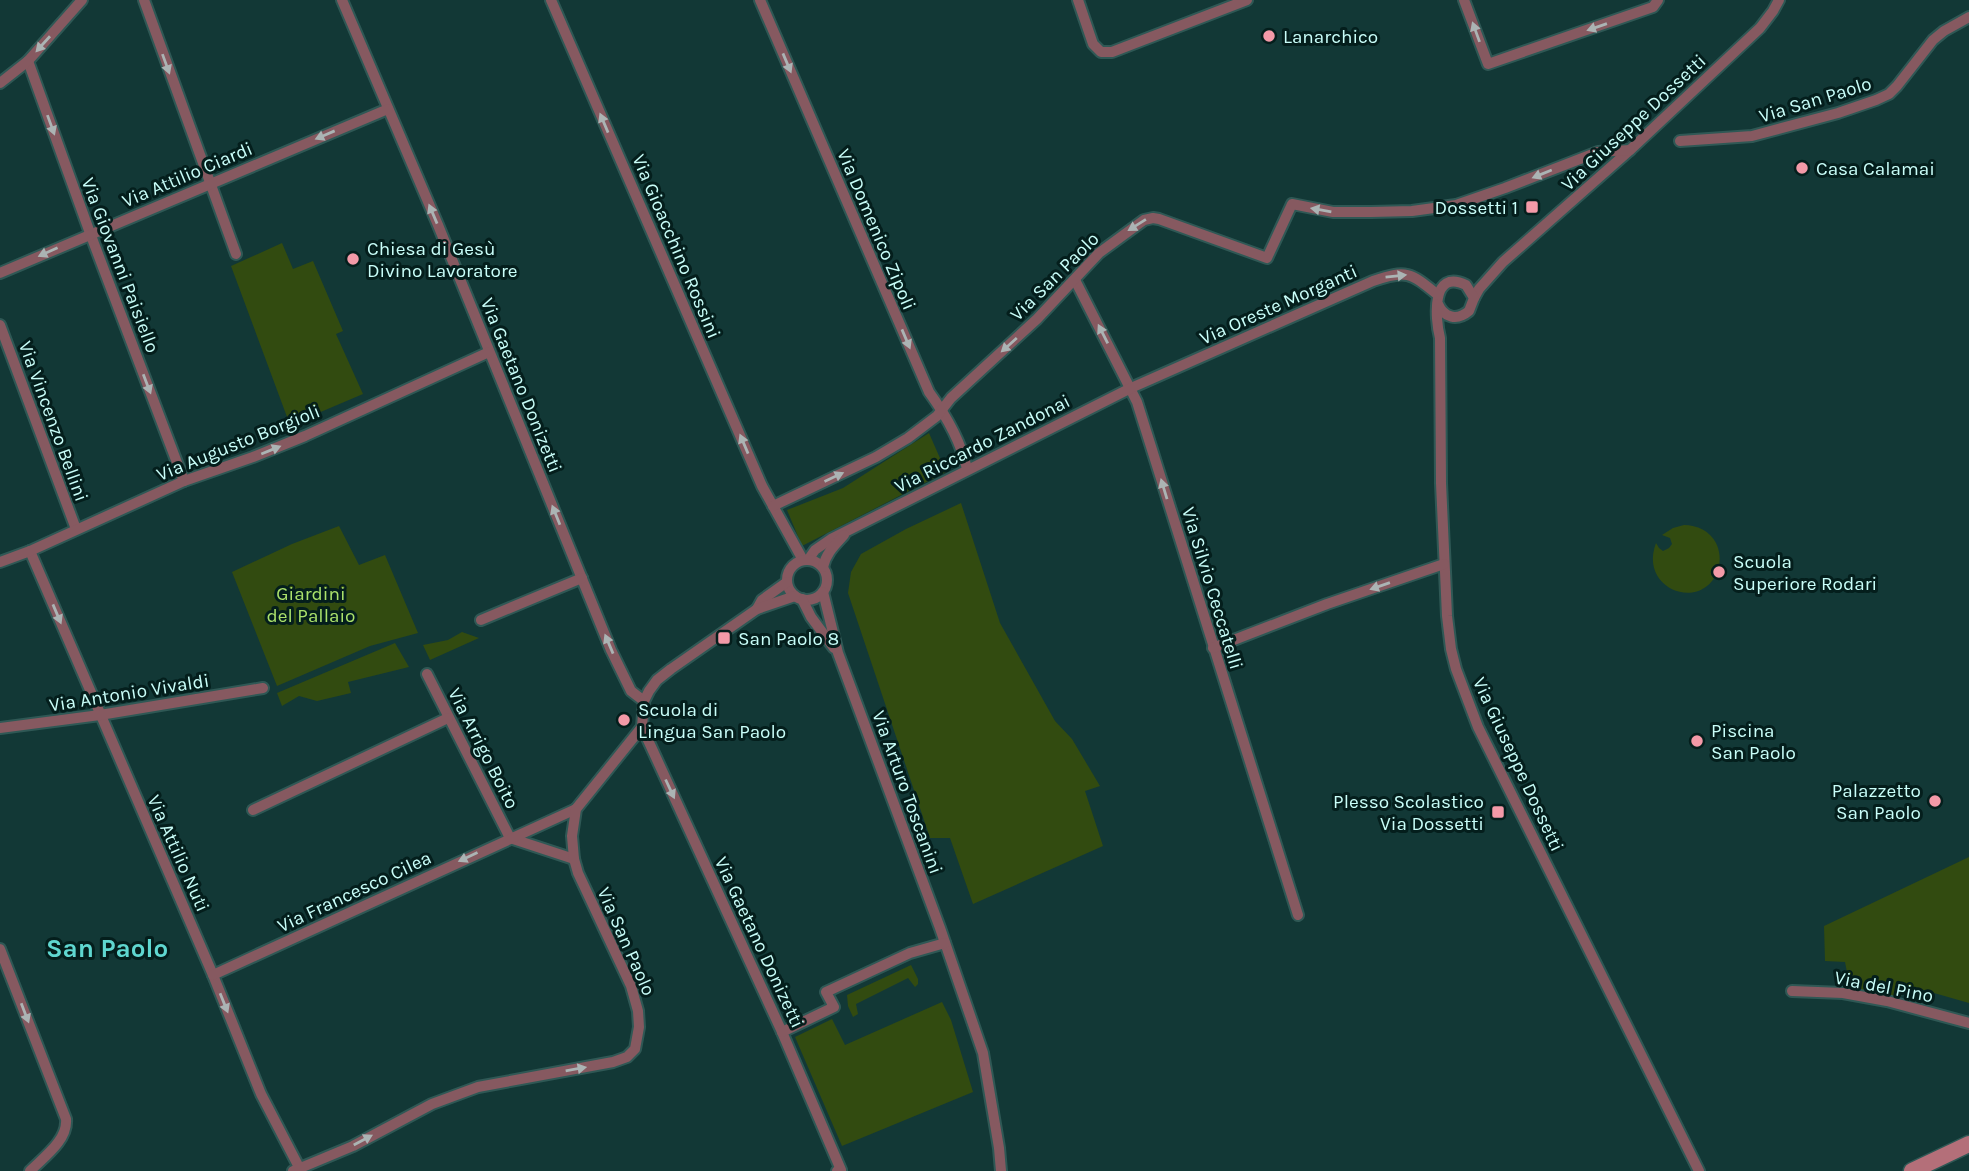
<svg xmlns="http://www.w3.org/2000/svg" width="1969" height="1171" font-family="Karla,sans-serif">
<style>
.green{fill:#324b10}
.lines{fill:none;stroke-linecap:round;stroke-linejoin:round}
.street-casing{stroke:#2f5855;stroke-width:14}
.secondary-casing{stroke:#2f5855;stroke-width:19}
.street{stroke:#865960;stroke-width:10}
.secondary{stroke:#b46f79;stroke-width:16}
.oneway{fill:#abb4b4}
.poi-dot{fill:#f39aa8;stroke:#041e1c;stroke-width:2.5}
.labels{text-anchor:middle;stroke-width:6;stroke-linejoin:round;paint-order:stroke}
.poi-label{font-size:19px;fill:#c9fef9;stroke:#041e1c;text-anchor:start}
.street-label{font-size:19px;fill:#c9fef9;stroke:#041e1c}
.park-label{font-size:19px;fill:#abe26b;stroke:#041e1c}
.district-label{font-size:26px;font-weight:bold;fill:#5fd7d0;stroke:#041e1c}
</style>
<rect width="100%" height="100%" fill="#123836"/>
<g class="green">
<polygon points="282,243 293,269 313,261 343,331 336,334 363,394 290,425 231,266"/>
<polygon points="929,433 946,472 802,546 787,510 843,488"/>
<polygon points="961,503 1000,623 1055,721 1072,739 1100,786 1085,791 1103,846 973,904 950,838 930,838 848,593 851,572 861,554 906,529"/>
<path d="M1684,525C1697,525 1710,531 1716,543C1720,551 1721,561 1718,570C1703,613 1638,590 1656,543L1659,548L1663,551L1669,548L1672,544L1670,538L1662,535L1673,528Z"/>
<polygon points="339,526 359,565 385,555 418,633 370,646 277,686 232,572 292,544"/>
<polygon points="462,632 479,638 430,660 423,645 448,640"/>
<polygon points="395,643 409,667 348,682 351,693 317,701 299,696 282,706 277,693"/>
<polygon points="1969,857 1969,1003 1913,987 1899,997 1858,991 1847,972 1845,962 1825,961 1824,926"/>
<polygon points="911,965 918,979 918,984 915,987 908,978 856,1004 858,1014 853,1017 848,1006 847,995"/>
<polygon points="942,1002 951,1020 973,1092 842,1146 795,1037 832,1019 845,1045"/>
</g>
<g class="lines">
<defs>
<g id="street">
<polyline points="144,0 236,254"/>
<polyline points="342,0 438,225 611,650 631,691 644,701"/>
<polyline points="551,0 762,486 803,560"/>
<path d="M760,0L929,392C945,414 961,442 967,469"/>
<polyline points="1078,0 1093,44 1101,52 1112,52 1247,0"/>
<polyline points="1464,0 1488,64 1653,7 1658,0"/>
<polyline points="28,61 90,233 184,481"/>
<polyline points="0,83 28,61 82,0"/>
<polyline points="1680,141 1752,136 1838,113 1876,100 1889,94 1897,86 1933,40 1944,31 1969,17"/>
<polyline points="0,273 388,109"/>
<polyline points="1075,280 1137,402 1298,915"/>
<polyline points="1474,298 1479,289 1503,262 1630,150 1760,28 1773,11 1779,0"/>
<path d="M1438,304C1444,318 1457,321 1469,311L1474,298L1466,285C1431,268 1435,318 1440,338L1441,483L1447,616L1451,649L1456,669L1478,727L1699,1171"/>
<polyline points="0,325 76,529"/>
<polyline points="773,506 876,457 908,438 937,416 951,398 1037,319 1099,253 1144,220 1153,218 1159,219 1267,258 1292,204 1333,212 1371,212 1412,211 1456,205 1505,188 1598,152 1630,150"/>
<polyline points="30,551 213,975 261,1094 301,1171"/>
<path d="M808,560L815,550L831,539L1131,388L1373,281C1407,269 1411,273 1438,295"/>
<circle cx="807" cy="580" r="20"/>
<polyline points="0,562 30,551 184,481 253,457 305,436 489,352"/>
<path d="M823,567C826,553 835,545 844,535"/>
<polyline points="823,592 838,653 940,928 983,1053 999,1148 1001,1171"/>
<polyline points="802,599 811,617 834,648"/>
<polyline points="757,609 762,600 787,582"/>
<polyline points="481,620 582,578"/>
<polyline points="1213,648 1327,604 1444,564"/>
<polyline points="427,674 510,838 574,859"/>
<polyline points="642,727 782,1032 841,1170 837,1171"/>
<polyline points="0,728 100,715 263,688"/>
<polyline points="253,810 448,718"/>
<path d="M0,949L66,1119C68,1140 44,1157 30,1171"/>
<polyline points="213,975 576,809"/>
<polyline points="1792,991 1843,993 1887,1001 1969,1023"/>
<polyline points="782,1032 834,1007 826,992 910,953 945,943"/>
<polyline points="293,1171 353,1146 432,1104 478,1087 613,1062 627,1057 635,1049 639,1027 638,1011 631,986 578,873 574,859 572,836 576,809 642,727 644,701 649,691 657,680 671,669 757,609 795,596"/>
</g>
<polyline id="secondary" points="1912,1171 1969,1144"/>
</defs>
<use href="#street" class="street-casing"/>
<use href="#secondary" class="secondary-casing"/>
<use href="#street" class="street"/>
<use href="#secondary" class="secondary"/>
</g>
<defs><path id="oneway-solid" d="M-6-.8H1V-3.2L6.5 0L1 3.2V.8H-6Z" transform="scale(1.75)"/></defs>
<g class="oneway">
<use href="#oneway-solid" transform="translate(1597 27) rotate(161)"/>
<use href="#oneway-solid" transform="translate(1476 32) rotate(-110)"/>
<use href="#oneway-solid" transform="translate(43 44) rotate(132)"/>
<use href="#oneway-solid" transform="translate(787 63) rotate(67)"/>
<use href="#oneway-solid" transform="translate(166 64) rotate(70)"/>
<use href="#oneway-solid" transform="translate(604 123) rotate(-113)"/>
<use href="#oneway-solid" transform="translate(51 125) rotate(70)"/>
<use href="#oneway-solid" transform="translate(325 135) rotate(157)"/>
<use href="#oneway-solid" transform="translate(1542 174) rotate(158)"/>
<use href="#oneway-solid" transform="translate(1321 210) rotate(-170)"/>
<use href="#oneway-solid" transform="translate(433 214) rotate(-113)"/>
<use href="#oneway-solid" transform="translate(1137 225) rotate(148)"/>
<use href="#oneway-solid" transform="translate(48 252) rotate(156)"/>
<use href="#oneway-solid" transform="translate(1396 276) rotate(-6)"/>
<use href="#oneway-solid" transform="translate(1103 334) rotate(-117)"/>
<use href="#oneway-solid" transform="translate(906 339) rotate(67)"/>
<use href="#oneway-solid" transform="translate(1009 345) rotate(138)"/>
<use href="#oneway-solid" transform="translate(147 384) rotate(69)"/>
<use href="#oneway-solid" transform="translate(744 444) rotate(-113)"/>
<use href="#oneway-solid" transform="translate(271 450) rotate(-22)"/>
<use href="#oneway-solid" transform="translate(834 477) rotate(-25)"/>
<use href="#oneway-solid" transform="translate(1164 489) rotate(-107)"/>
<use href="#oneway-solid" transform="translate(556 515) rotate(-112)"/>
<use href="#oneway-solid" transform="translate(1380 586) rotate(161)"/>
<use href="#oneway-solid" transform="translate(57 614) rotate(67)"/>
<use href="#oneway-solid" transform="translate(609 644) rotate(-113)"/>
<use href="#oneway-solid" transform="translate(670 789) rotate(65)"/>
<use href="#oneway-solid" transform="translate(468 857) rotate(155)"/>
<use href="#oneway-solid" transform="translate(224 1003) rotate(68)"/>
<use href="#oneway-solid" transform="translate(25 1013) rotate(69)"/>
<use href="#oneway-solid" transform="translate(576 1069) rotate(-10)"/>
<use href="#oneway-solid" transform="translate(363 1140) rotate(-28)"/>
</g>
<g class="poi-dot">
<circle cx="1269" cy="36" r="7"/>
<circle cx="1802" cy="168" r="7"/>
<rect x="1525" y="200" width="14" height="14" rx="3.5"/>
<circle cx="353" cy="259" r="7"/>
<circle cx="1719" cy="572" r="7"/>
<rect x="717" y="631" width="14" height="14" rx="3.5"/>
<circle cx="624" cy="720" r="7"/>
<circle cx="1697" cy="741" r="7"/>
<circle cx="1935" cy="801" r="7"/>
<rect x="1491" y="805" width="14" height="14" rx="3.5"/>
</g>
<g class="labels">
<g class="poi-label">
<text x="1283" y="43">Lanarchico</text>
<text x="1816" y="175">Casa Calamai</text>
<text x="1518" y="214" text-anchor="end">Dossetti 1</text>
<text x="367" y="255">Chiesa di Gesù<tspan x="367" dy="22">Divino Lavoratore</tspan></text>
<text x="1733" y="568">Scuola<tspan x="1733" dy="22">Superiore Rodari</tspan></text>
<text x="738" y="645">San Paolo 8</text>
<text x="638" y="716">Scuola di<tspan x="638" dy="22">Lingua San Paolo</tspan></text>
<text x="1711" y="737">Piscina<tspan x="1711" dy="22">San Paolo</tspan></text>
<text x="1921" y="797" text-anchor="end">Palazzetto<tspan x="1921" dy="22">San Paolo</tspan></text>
<text x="1484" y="808" text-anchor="end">Plesso Scolastico<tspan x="1484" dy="22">Via Dossetti</tspan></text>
</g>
<g class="street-label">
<text transform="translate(1815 99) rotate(-17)" y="7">Via San Paolo</text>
<text transform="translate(1633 122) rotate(-43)" y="7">Via Giuseppe Dossetti</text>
<text transform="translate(187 174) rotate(-23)" y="7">Via Attilio Ciardi</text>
<text transform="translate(877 229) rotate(67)" y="7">Via Domenico Zipoli</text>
<text transform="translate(677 246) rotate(67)" y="7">Via Gioacchino Rossini</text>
<text transform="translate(121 265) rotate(69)" y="7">Via Giovanni Paisiello</text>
<text transform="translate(1054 276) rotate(-45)" y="7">Via San Paolo</text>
<text transform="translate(1278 304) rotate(-24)" y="7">Via Oreste Morganti</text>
<text transform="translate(522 385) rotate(68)" y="7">Via Gaetano Donizetti</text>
<text transform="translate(54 421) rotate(70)" y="7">Via Vincenzo Bellini</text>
<text transform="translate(238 442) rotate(-22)" y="7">Via Augusto Borgioli</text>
<text transform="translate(982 443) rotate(-27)" y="7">Via Riccardo Zandonai</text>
<text transform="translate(1213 588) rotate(73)" y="7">Via Silvio Ceccatelli</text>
<text transform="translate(129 692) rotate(-9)" y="7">Via Antonio Vivaldi</text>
<text transform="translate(484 748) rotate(63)" y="7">Via Arrigo Boito</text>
<text transform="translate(1519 764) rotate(65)" y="7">Via Giuseppe Dossetti</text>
<text transform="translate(908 792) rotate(70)" y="7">Via Arturo Toscanini</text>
<text transform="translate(179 853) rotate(66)" y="7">Via Attilio Nuti</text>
<text transform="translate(354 891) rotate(-25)" y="7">Via Francesco Cilea</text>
<text transform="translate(627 941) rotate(66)" y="7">Via San Paolo</text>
<text transform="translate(760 942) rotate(65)" y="7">Via Gaetano Donizetti</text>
<text transform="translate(1884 986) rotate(11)" y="7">Via del Pino</text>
</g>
<g class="park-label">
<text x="311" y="600">Giardini<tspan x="311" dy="22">del Pallaio</tspan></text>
</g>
<g class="district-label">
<text x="107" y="957">San Paolo</text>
</g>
</g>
</svg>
